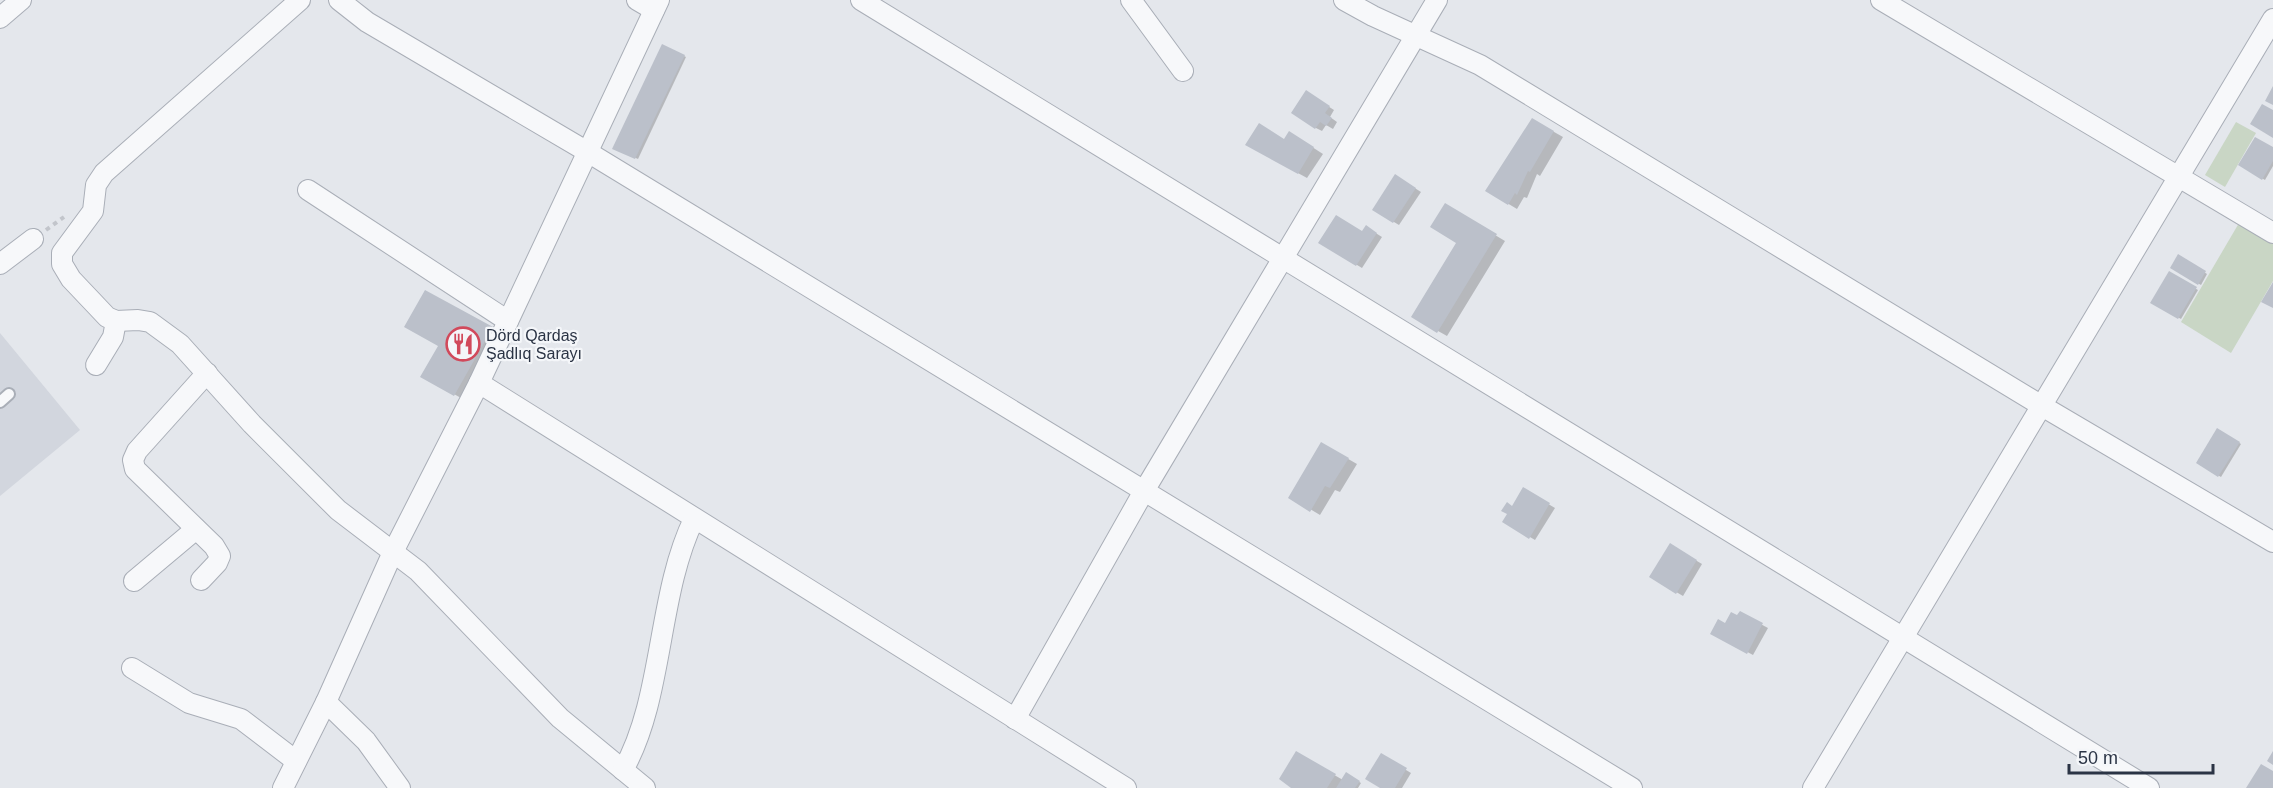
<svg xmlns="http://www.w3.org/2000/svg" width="2273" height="788" font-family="Helvetica,sans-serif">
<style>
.built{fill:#d2d6de}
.green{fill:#c9d6c5}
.shadow{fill:#0003}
.building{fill:#bbc0ca}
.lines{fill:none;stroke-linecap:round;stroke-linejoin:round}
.service-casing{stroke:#a9aeb7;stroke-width:14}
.minor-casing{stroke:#a9aeb7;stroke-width:22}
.path{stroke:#c2c5cb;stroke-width:4;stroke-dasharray:4.5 4.5;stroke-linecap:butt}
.service{stroke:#f7f8fa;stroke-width:10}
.minor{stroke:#f7f8fa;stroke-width:20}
.labels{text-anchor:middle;stroke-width:4.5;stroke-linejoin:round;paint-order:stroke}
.poi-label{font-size:16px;fill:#2b3445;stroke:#f4f6f9;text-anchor:start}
</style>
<rect width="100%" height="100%" fill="#e4e7ec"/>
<polygon class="built" points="0,333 80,430 0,496"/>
<g class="green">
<polygon points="2236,122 2256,133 2225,187 2205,175"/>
<polygon points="2239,223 2273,243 2273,281 2231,353 2181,322"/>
</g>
<g class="shadow">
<polygon points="663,46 686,57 638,159 614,148"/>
<polygon points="1312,96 1334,110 1330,117 1337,122 1333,129 1326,125 1322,131 1316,128"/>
<polygon points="1533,120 1563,137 1540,176 1537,174 1527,198 1524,197 1517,209 1487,191"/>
<polygon points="1298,138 1323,154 1307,178 1247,145"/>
<polygon points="2273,149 2273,166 2265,180 2240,165"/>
<polygon points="1396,176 1421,192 1399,225 1374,210"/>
<polygon points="1445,205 1505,241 1447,336 1413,317 1458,243"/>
<polygon points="1366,227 1382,237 1362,268 1321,243 1363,233"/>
<polygon points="2179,256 2207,274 2201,285 2172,268"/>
<polygon points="2169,273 2198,290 2181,319 2152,302"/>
<polygon points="425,292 498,332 461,398 422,376 440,345"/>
<polygon points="2217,430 2241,444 2221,477 2198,463"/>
<polygon points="1322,444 1357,464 1340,492 1335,490 1320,515 1290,497"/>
<polygon points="1523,489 1555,508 1535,540 1504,522"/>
<polygon points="1670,545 1702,564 1683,596 1651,577"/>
<polygon points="1740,613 1768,628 1753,655 1712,633 1737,617"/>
<polygon points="1296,753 1343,780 1346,774 1361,783 1358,788 1292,788"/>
<polygon points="1381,755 1411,773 1402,788 1383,788"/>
</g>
<g class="building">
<polygon points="662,44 685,55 635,159 612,149"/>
<polygon points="2273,86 2273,105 2265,101"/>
<polygon points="1306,90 1330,106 1325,113 1332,118 1326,126 1320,122 1315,129 1291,113"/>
<polygon points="2262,104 2273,110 2273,138 2250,124"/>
<polygon points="1532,118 1554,131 1530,172 1528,171 1517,195 1515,193 1508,205 1485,191"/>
<polygon points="1259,123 1284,139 1289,131 1314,147 1298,174 1245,145"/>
<polygon points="2255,137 2273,147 2273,161 2262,180 2238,165"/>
<polygon points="1395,174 1416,188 1393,223 1372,210"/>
<polygon points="1445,203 1497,234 1437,333 1411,317 1456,243 1430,227"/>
<polygon points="1336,215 1362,231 1366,225 1377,233 1356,266 1318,243"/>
<polygon points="2178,254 2206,271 2198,285 2170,268"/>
<polygon points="2169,271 2197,287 2178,319 2150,303"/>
<polygon points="2273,282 2273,308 2261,302"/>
<polygon points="425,290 493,327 454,396 420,377 438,346 404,327"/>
<polygon points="2217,428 2240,442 2218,477 2196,463"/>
<polygon points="1321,442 1349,458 1330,488 1325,486 1310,512 1288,498"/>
<polygon points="1523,487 1550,503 1529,539 1502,522 1507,514 1501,511 1507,502 1512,506"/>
<polygon points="1670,543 1697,560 1676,594 1649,577"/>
<polygon points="1740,611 1763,623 1747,654 1710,634 1718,619 1725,623 1731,612 1737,615"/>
<polygon points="1296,751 1336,774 1327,788 1291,788 1279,779"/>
<polygon points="2273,751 2273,765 2267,761"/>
<polygon points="1381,753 1407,768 1395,788 1380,788 1365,779"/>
<polygon points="2261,764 2273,771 2273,788 2246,788"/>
<polygon points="1346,772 1360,781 1355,788 1336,788"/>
</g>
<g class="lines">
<defs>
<polyline id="service" points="0,402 9,394"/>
<g id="minor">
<polyline points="300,0 104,173 96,185 93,211 62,253 62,264 71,279 107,317 116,321 138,320 150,322 180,344 252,424 338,510 418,571 560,718 645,788"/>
<polyline points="339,0 367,22 586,151 1632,788"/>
<polyline points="637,0 654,10"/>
<polyline points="861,0 2149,788"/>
<polyline points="1131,0 1183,71"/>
<polyline points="1344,0 1373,16 1480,65 2042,406 2273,542"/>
<polyline points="1881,0 2273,233"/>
<polyline points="0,18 21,0"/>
<polyline points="308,190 508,321"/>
<polyline points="0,264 33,239"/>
<polyline points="96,365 113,337 116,321"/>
<polyline points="479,383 1126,788"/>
<polyline points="201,580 217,563 220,556 214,546 135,469 133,460 137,451 207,373"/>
<polyline points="134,581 196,529"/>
<polyline points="132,668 189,703 241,719 296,761"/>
<polyline points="326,702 366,741 400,788"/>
<polyline points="1015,719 1144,491 1437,0"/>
<path d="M623,770C664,698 657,595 694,519"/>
<polyline points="283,788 326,702 393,552 479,383 659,0"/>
<polyline points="1813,788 2273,19"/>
</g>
</defs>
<use href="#service" class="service-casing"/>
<use href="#minor" class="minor-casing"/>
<polyline class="path" points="46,230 64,217"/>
<use href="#service" class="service"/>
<use href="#minor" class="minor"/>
</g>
<defs>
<symbol id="restaurant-ring" viewBox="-11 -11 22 22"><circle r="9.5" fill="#f4f6f9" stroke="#d1495b" stroke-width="1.5"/><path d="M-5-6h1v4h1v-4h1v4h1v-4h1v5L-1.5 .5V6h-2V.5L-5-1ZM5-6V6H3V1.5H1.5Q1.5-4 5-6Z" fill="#d1495b"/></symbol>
</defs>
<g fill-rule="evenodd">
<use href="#restaurant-ring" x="444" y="325" width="38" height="38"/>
</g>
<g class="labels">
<g class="poi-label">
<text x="486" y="341">Dörd Qardaş<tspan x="486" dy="18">Şadlıq Sarayı</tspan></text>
</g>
</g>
<path d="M2069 764v9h144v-9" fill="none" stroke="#2b3445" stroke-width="3"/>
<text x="2078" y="764" font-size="18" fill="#2b3445" stroke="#f4f6f9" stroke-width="4.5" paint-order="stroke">50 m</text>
</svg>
